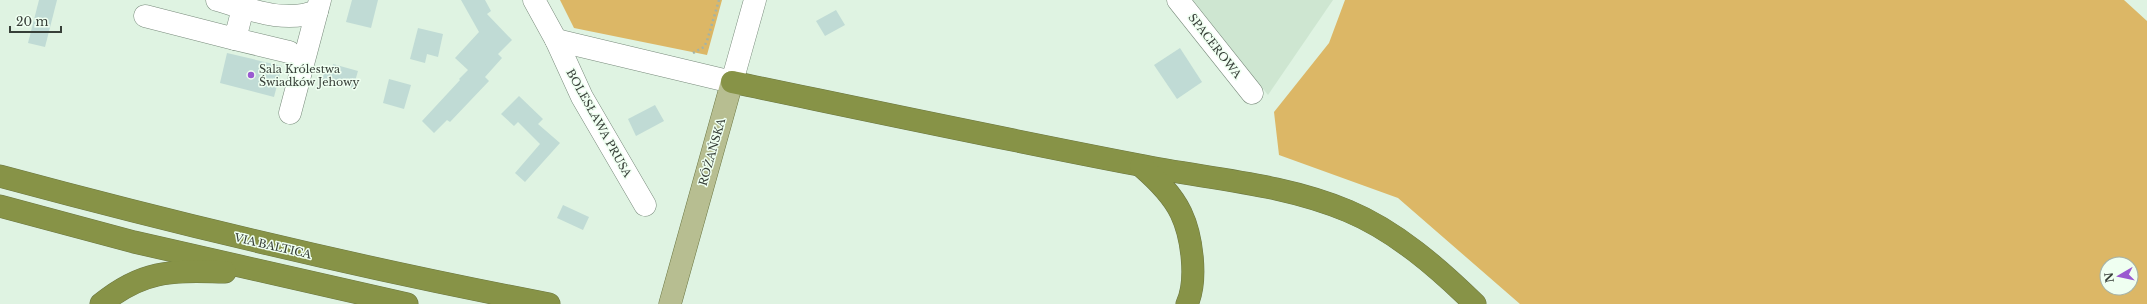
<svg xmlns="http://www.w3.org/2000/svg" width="2147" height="304" font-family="'Libre Baskerville',serif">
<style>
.built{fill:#cee6d1}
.forest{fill:#dcb766;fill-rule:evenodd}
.building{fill:#c0dbd5}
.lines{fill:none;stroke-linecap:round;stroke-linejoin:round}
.minor-casing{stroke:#798b7c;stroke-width:23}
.major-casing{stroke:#6b7642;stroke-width:23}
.highway-casing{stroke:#6b7642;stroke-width:23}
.path{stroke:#a4b3a6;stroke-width:2.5;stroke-dasharray:2 3;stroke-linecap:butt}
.minor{stroke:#fff;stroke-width:22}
.major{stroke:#b7be91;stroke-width:22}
.highway{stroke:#879347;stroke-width:22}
.poi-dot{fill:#9a5ad0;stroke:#effff1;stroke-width:1.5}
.labels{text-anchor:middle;stroke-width:3;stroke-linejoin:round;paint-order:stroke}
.street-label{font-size:11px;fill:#373f38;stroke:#effff1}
.poi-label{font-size:11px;fill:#373f38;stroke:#effff1;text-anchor:start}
</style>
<rect width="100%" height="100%" fill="#dff3e2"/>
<polygon class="built" points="1192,0 1333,0 1268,95"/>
<g class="forest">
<polygon points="560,0 722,0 707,55 574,28"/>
<path d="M1345,0H2124L2147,21V304H1520L1398,198L1279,155L1274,112L1329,43ZM2107,264H2131V288H2107Z"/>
</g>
<g class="building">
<polygon points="39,0 57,0 45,47 28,43"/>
<polygon points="352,0 378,0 371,28 346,22"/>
<polygon points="461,0 485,0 491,11 487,14 512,40 498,54 502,58 485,77 489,81 450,122 447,120 434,133 422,121 460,80 459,79 468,70 455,58 479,32"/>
<polygon points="836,10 845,25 825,36 816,21"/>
<polygon points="418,28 443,34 438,57 427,54 425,63 410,59"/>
<polygon points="1180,48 1202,82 1177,99 1154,65"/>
<polygon points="227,53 282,66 274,97 220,83"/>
<polygon points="333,64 358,71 353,88 322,80 326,66 332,68"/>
<polygon points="389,79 411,85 404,109 383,103"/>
<polygon points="519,96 543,119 538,124 560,143 525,182 515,173 540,144 518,122 514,126 501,114"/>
<polygon points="655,105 664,121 636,136 628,119"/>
<polygon points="563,205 589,217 583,230 557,218"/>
</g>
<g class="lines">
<defs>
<g id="minor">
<path d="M217,0C249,9 285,24 317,11"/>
<polyline points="534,0 556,40 582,97 645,205"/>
<polyline points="1178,0 1252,93"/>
<polyline points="145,16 235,39 243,8"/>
<polyline points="235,39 289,52"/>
<polyline points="556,40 732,82 755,0"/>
<polyline points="290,113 320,0"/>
</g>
<polyline id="major" points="670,304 732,82"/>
<g id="highway">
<path d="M732,82C867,110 1003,139 1139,165C1208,179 1282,183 1348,211C1396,231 1438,268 1475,304"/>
<path d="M1141,166C1156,179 1172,194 1181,213C1192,236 1198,280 1187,304"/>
<path d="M0,176C182,225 364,269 549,304"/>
<polyline points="0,206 134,242 407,304"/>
<path d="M101,304C144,269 172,271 225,272"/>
</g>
</defs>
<use href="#minor" class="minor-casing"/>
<use href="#major" class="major-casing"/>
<use href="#highway" class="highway-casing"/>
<polyline class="path" points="693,53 704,47 707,41 719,0"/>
<use href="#minor" class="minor"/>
<use href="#major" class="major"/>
<use href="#highway" class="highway"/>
</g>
<circle class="poi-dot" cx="251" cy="75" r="4"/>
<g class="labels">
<g class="street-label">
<text transform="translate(1215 46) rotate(52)" y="4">SPACEROWA</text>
<text transform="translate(599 123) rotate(61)" y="4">BOLESŁAWA PRUSA</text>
<text transform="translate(712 152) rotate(-74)" y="4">RÓŻAŃSKA</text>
<text transform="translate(273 246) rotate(13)" y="4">VIA BALTICA</text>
</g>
<g class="poi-label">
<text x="259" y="73">Sala Królestwa<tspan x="259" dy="13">Świadków Jehowy</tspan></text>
</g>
</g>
<g transform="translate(2119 276) rotate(261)"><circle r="19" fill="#effff1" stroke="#a5b2a7"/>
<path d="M0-3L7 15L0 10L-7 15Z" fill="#9a5ad0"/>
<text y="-6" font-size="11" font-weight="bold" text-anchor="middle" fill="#373f38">N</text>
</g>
<path d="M10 26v6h51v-6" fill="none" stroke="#373f38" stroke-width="2"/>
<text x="16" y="26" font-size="12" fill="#373f38" stroke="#effff1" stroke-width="3" paint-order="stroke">20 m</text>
</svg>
